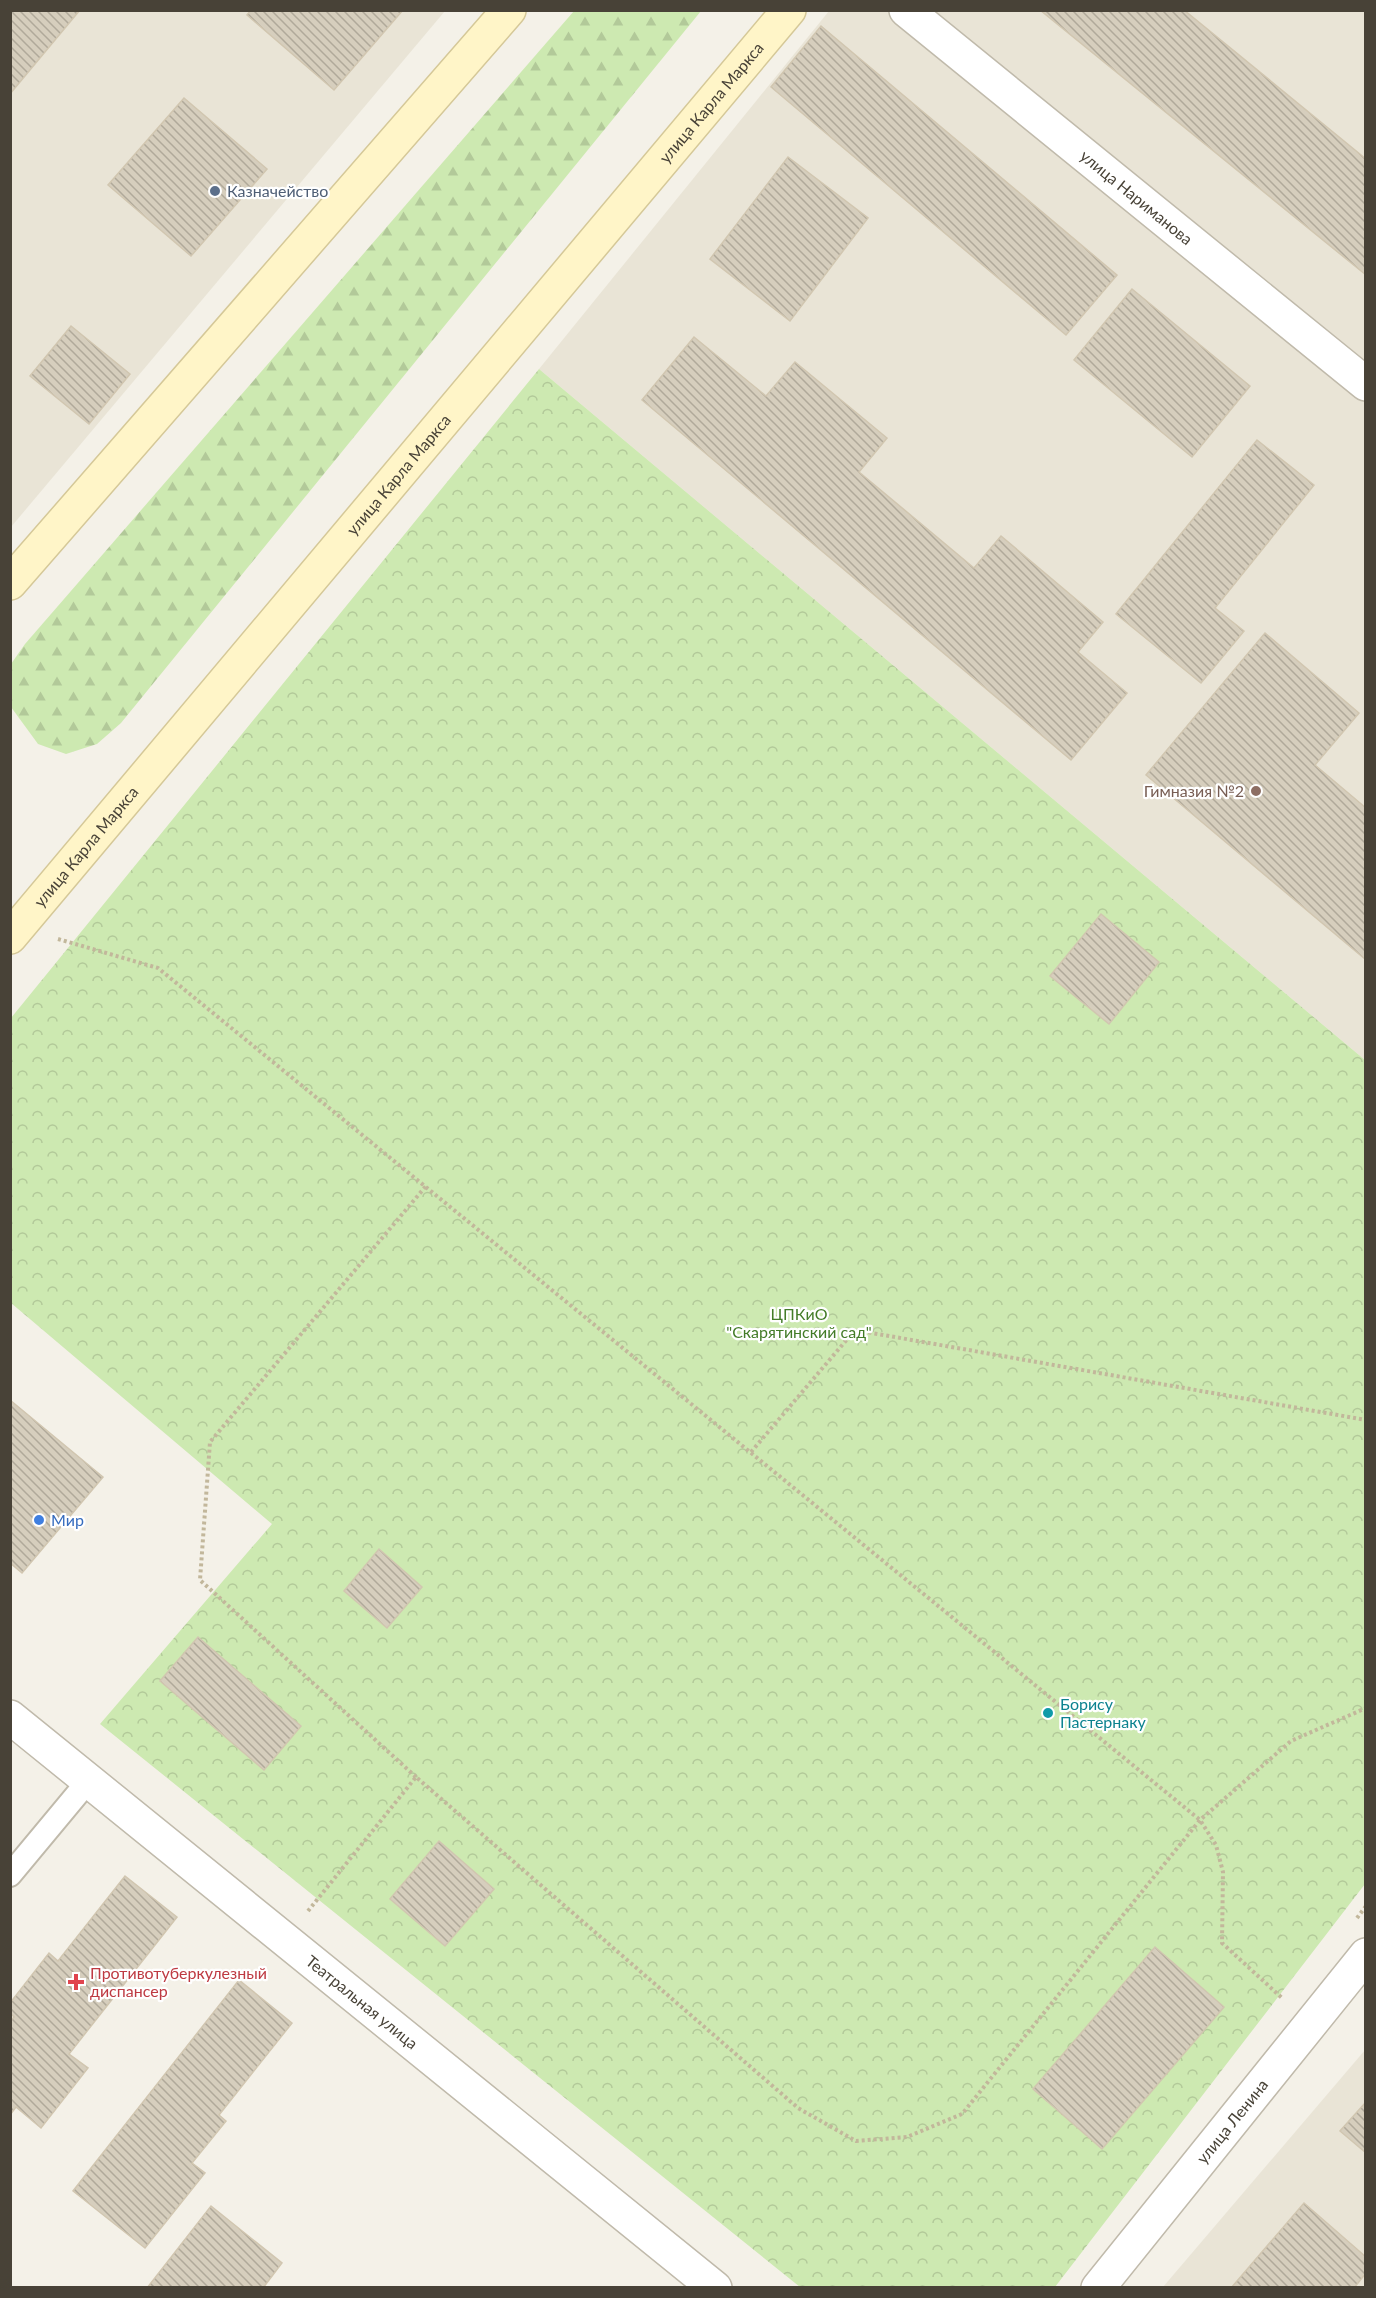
<svg xmlns="http://www.w3.org/2000/svg" width="1376" height="2298" font-family="Lato,sans-serif">
<style>
.residential{fill:#e9e4d6}
.forest{fill:url(#forest-firs)}
.park{fill:url(#park-crowns)}
.building{fill:url(#building-back-hatch);stroke:#d1c6b0;stroke-width:1.5}
.lines{fill:none;stroke-linecap:round;stroke-linejoin:round}
.service-casing{stroke:#c0baab;stroke-width:26}
.minor-casing{stroke:#c0baab;stroke-width:36}
.tertiary-casing{stroke:#c0baab;stroke-width:36}
.secondary-casing{stroke:#d5c898;stroke-width:36}
.path{stroke:#c2b79b;stroke-width:4;stroke-dasharray:3 3;stroke-linecap:butt}
.service{stroke:#fff;stroke-width:22}
.minor{stroke:#fff;stroke-width:33}
.tertiary{stroke:#fff;stroke-width:33}
.secondary{stroke:#fff5c8;stroke-width:33}
.service-dot{fill:#5c6f8a;stroke:#fff;stroke-width:2}
.education-dot{fill:#8d6e63;stroke:#fff;stroke-width:2}
.shop-dot{fill:#3f7fe0;stroke:#fff;stroke-width:2}
.culture-dot{fill:#0f9aa8;stroke:#fff;stroke-width:2}
.health-dot{fill:#e0444e;stroke:#fff;stroke-width:2}
.labels{text-anchor:middle;stroke-width:4.5;stroke-linejoin:round;paint-order:stroke}
.street-label{font-size:16px;fill:#484237;stroke:#fff}
.service-label{font-size:16px;fill:#4e5e75;stroke:#fff;text-anchor:start}
.education-label{font-size:16px;fill:#785e54;stroke:#fff;text-anchor:end}
.park-label{font-size:16px;fill:#437c28;stroke:#fff}
.shop-label{font-size:16px;fill:#366cbe;stroke:#fff;text-anchor:start}
.culture-label{font-size:16px;fill:#0d838f;stroke:#fff;text-anchor:start}
.health-label{font-size:16px;fill:#be3a42;stroke:#fff;text-anchor:start}
</style>
<defs>
<pattern id="forest-firs" width="22" height="20" patternUnits="userSpaceOnUse" patternTransform="scale(1.5)"><rect width="22" height="20" fill="#cde9b1"/><path d="M5 1l3.5 6h-7zM16 11l3.5 6h-7z" fill="#b2c999"/></pattern>
<pattern id="park-crowns" width="20" height="18" patternUnits="userSpaceOnUse" patternTransform="scale(1.5)"><rect width="20" height="18" fill="#cde9b1"/><path d="M2 6a3 3 0 1 1 6 0M12 15a3 3 0 1 1 6 0" fill="none" stroke="#b2c999"/></pattern>
<pattern id="building-back-hatch" width="6" height="6" patternUnits="userSpaceOnUse" patternTransform="scale(1.5)"><rect width="6" height="6" fill="#d6cebd"/><path d="M-1 5l2 2M0 0l6 6M5-1l2 2" fill="none" stroke="#b0a99a"/></pattern>
</defs>
<rect width="100%" height="100%" fill="#f4f1e8"/>
<g class="residential">
<polygon points="11,11 445,11 11,527"/>
<polygon points="829,11 1365,11 1365,1060 539,369"/>
<polygon points="1365,2050 1365,2287 1163,2287"/>
</g>
<polygon class="forest" points="574,11 701,11 121,723 97,744 66,754 38,744 11,707 11,664 25,644"/>
<polygon class="park" points="539,369 1365,1060 1365,1884 1055,2287 800,2287 100,1724 272,1524 11,1303 11,1018"/>
<g class="building">
<polygon points="10,10 80,10 10,94"/>
<polygon points="251,10 403,10 334,90 247,15"/>
<polygon points="1040,10 1184,10 1366,159 1366,275"/>
<polygon points="821,26 1117,275 1066,335 771,87"/>
<polygon points="184,98 267,169 191,256 108,185"/>
<polygon points="788,157 868,218 790,321 710,259"/>
<polygon points="1132,289 1250,386 1192,457 1074,360"/>
<polygon points="71,326 130,374 89,424 30,376"/>
<polygon points="694,337 766,396 795,362 887,438 859,472 974,568 1001,536 1103,622 1078,652 1127,693 1071,760 642,400"/>
<polygon points="1257,440 1314,485 1215,608 1244,631 1201,683 1116,614"/>
<polygon points="1265,633 1359,713 1315,765 1366,808 1366,960 1146,775"/>
<polygon points="1101,914 1159,962 1109,1024 1050,976"/>
<polygon points="10,1400 103,1477 22,1573 10,1563"/>
<polygon points="379,1549 422,1587 387,1628 344,1591"/>
<polygon points="198,1637 301,1726 264,1770 160,1681"/>
<polygon points="439,1841 494,1889 445,1946 390,1899"/>
<polygon points="125,1876 177,1917 69,2054 88,2068 41,2128 16,2107 10,2115 10,2021 14,2017 10,2013 10,2003 49,1953 58,1961"/>
<polygon points="1155,1947 1224,2007 1102,2149 1033,2089"/>
<polygon points="239,1980 292,2023 219,2115 226,2121 192,2163 205,2173 145,2248 73,2191"/>
<polygon points="1366,2102 1366,2153 1340,2131"/>
<polygon points="1304,2203 1366,2257 1366,2273 1354,2288 1231,2288"/>
<polygon points="211,2206 282,2263 263,2288 147,2288"/>
</g>
<g class="lines">
<defs>
<polyline id="service" points="10,1875 89,1780"/>
<g id="minor">
<path id="s1" d="M906,10L1366,384"/>
<path id="s2" d="M10,1717L715,2288"/>
</g>
<g id="tertiary">
<path id="s3" d="M1098,2288L1366,1955"/>
</g>
<g id="secondary">
<polyline points="10,583 509,10"/>
<path id="s4" d="M10,937L789,10"/>
</g>
</defs>
<use href="#service" class="service-casing"/>
<use href="#minor" class="minor-casing"/>
<use href="#tertiary" class="tertiary-casing"/>
<use href="#secondary" class="secondary-casing"/>
<g class="path">
<polyline points="58,939 158,968 1200,1820 1216,1845 1223,1872 1222,1943 1282,1998"/>
<polyline points="751,1452 855,1330 1366,1420"/>
<polyline points="416,1777 200,1580 210,1442 426,1186"/>
<polyline points="308,1911 416,1777 798,2108 856,2141 907,2137 962,2114 1200,1820 1291,1741 1366,1708"/>
<polyline points="1357,1918 1366,1906"/>
</g>
<use href="#service" class="service"/>
<use href="#minor" class="minor"/>
<use href="#tertiary" class="tertiary"/>
<use href="#secondary" class="secondary"/>
</g>
<circle class="service-dot" cx="215" cy="191" r="6"/>
<circle class="education-dot" cx="1256" cy="791" r="6"/>
<circle class="shop-dot" cx="39" cy="1520" r="6"/>
<circle class="culture-dot" cx="1048" cy="1713" r="6"/>
<path class="health-dot" d="M73 1973h6v6h6v6h-6v6h-6v-6h-6v-6h6z"/>
<g class="labels">
<g class="street-label">
<text dy="6" stroke="none"><textPath href="#s4" startOffset="1090">улица Карла Маркса</textPath></text>
<text dy="6" stroke="none"><textPath href="#s1" startOffset="297">улица Нариманова</textPath></text>
<text dy="6" stroke="none"><textPath href="#s4" startOffset="604">улица Карла Маркса</textPath></text>
<text dy="6" stroke="none"><textPath href="#s4" startOffset="118">улица Карла Маркса</textPath></text>
<text dy="6" stroke="none"><textPath href="#s2" startOffset="453">Театральная улица</textPath></text>
<text dy="6" stroke="none"><textPath href="#s3" startOffset="214">улица Ленина</textPath></text>
</g>
<g class="service-label">
<text x="227" y="197">Казначейство</text>
</g>
<g class="education-label">
<text x="1244" y="797">Гимназия №2</text>
</g>
<g class="park-label">
<text x="799" y="1320">ЦПКиО<tspan x="799" dy="18">"Скарятинский сад"</tspan></text>
</g>
<g class="shop-label">
<text x="51" y="1526">Мир</text>
</g>
<g class="culture-label">
<text x="1060" y="1710">Борису<tspan x="1060" dy="18">Пастернаку</tspan></text>
</g>
<g class="health-label">
<text x="90" y="1979">Противотуберкулезный<tspan x="90" dy="18">диспансер</tspan></text>
</g>
</g>
<rect width="1376" height="2298" fill="none" stroke="#484237" stroke-width="24"/>
</svg>
